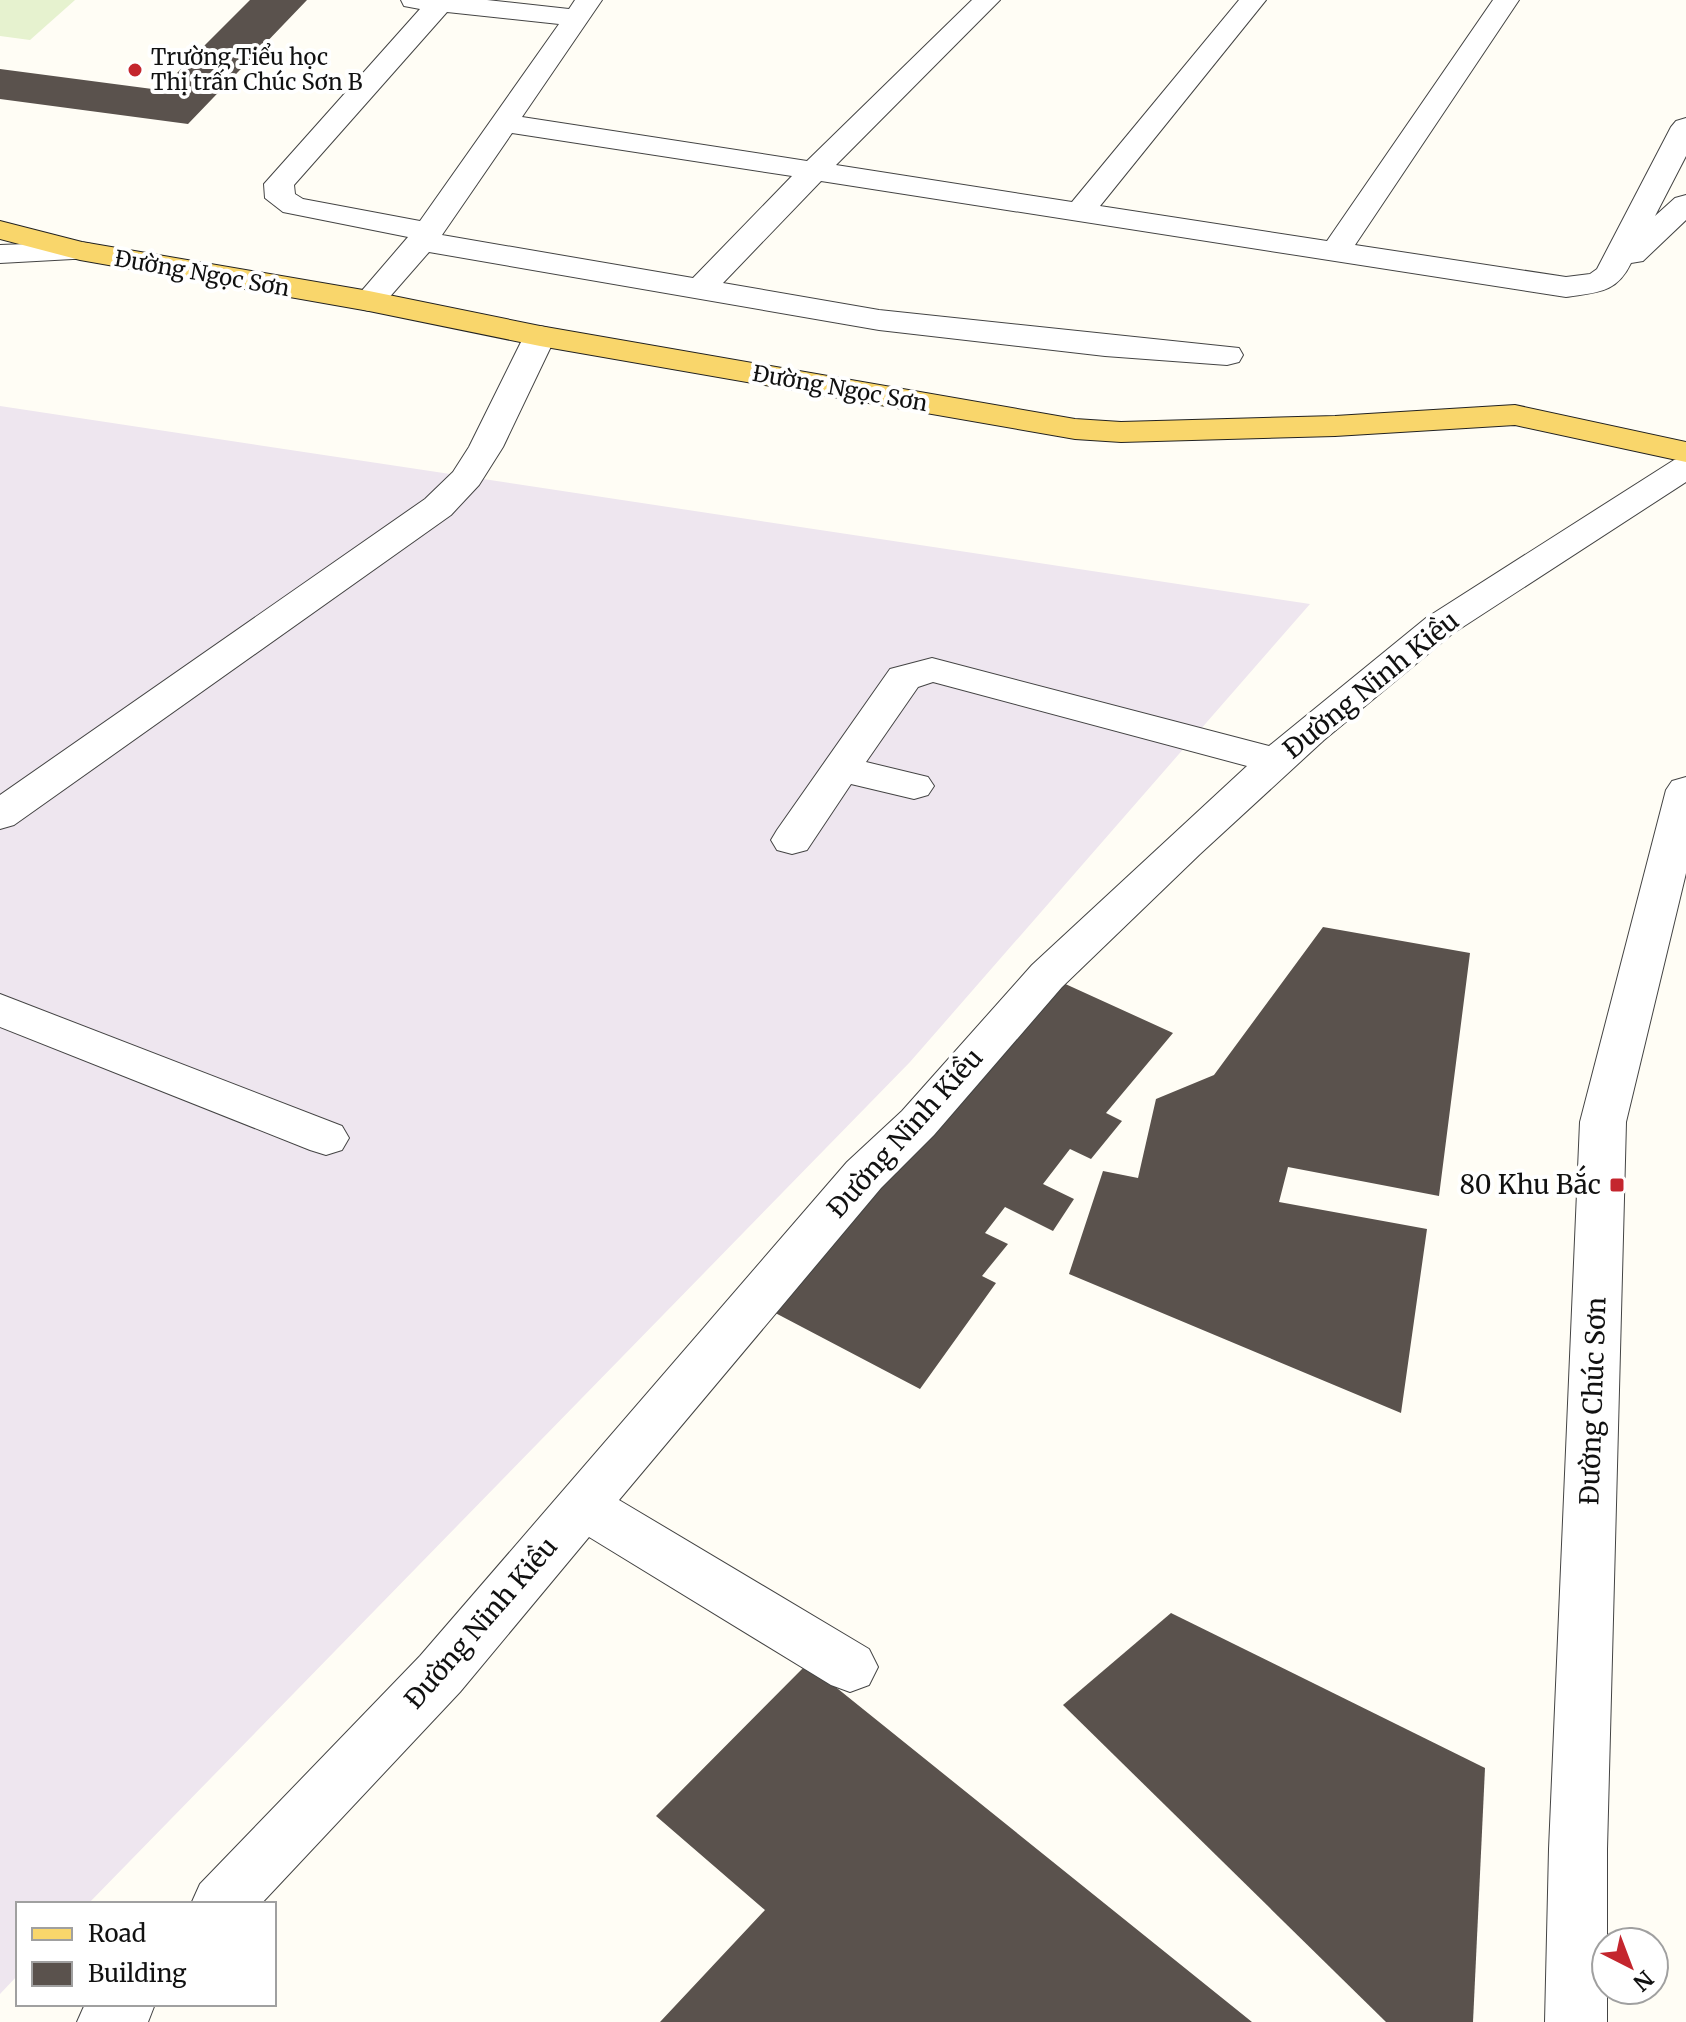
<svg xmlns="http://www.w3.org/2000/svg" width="1686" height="2022" font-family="Merriweather,serif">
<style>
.industrial{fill:#eee6ef}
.pitch{fill:#e6f2cf}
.building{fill:#5a524d}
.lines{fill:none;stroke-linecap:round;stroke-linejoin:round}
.minor-casing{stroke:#444;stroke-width:2}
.major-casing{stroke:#222;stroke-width:2}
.minor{fill:#fff;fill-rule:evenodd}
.major{fill:#f9d66b;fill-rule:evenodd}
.poi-dot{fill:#c4262e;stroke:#fff;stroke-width:3}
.labels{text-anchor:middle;stroke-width:8;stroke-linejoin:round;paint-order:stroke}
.far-poi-label{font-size:22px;fill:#111;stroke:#fff;text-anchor:start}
.far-street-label{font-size:22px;fill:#111;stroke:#fff}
.street-label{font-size:26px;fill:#111;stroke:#fff}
.poi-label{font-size:26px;fill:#111;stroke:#fff;text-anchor:end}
</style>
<rect width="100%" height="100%" fill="#fffdf5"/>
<polygon class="industrial" points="0,406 1310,604 910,1062 88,1904 18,1904 18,1975 0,1994"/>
<polygon class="pitch" points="0,0 75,0 30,40 0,36"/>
<g class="building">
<polygon points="250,0 307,0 188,124 0,99 0,69 160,90"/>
<polygon points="1323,927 1470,953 1439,1196 1288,1167 1279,1202 1427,1229 1401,1413 1069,1274 1103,1171 1138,1178 1156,1099 1214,1075"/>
<polygon points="1050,977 1173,1033 1106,1113 1122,1121 1091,1159 1070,1149 1043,1184 1074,1199 1053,1231 1005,1207 985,1233 1008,1244 982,1276 996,1283 920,1389 758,1304"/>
<polygon points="1171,1613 1485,1768 1473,2022 1386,2022 1063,1705"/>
<polygon points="807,1664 1252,2022 660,2022 765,1910 656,1816"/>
</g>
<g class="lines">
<defs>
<g id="minor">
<path d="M401,0H487L569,9L575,0H602L522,117L807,161L972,0H1000L836,165L1072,202L1239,0H1266L1100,206L1327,241L1493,0H1519L1355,245L1566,277L1590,274L1597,269L1671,127L1676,121L1686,118V156L1655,216L1675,198L1686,195V220L1643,261L1631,263C1616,294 1597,292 1566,297L821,181L723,283L879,310L1239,348L1243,355L1239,362L1227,365L1105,356L879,330L429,252L380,308L369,311L358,308L353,301L408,237L283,212L265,198L264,184L420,9L404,6ZM447,12L559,24L420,221L303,199L295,194L294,185ZM512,133L792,176L693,278L442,235Z"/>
<polygon points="80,242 91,244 96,251 91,258 0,263 0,245"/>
<polygon points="540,326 552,329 556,336 503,447 479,485 451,515 14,825 0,829 0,795 425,499 453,472 469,447 524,336 528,329"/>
<polygon points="1686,457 1686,482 1452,634 1324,740 1200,854 1062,987 934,1135 881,1188 619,1500 869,1649 878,1667 869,1685 850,1692 831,1685 589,1537 460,1692 261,1904 191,1904 200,1884 420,1656 847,1162 902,1111 1032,965 1247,766 933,682 918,687 866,762 928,777 934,786 928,795 914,799 851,784 807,850 792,854 777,850 771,840 777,830 890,669 932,658 1269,746 1426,618 1674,460"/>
<polygon points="1686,777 1686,873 1626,1122 1607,1849 1607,2022 1545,2022 1549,1849 1580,1122 1666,790 1672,781"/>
<polygon points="0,994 342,1126 349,1138 342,1150 326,1155 310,1150 0,1027"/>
<polygon points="85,2004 155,2004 148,2022 77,2022"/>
</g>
<polygon id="major" points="0,221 82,242 369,291 540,326 1075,419 1121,422 1335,416 1515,405 1686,442 1686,462 1515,425 1335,436 1121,442 1075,439 540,346 369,311 80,260 0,239"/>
</defs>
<use href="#minor" class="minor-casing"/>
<use href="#major" class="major-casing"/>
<use href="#minor" class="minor"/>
<use href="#major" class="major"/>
</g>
<g class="poi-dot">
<circle cx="135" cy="70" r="8"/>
<rect x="1609" y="1177" width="16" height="16" rx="4"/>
</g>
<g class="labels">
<g class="far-poi-label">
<text x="151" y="65">Trường Tiểu học<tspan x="151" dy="25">Thị trấn Chúc Sơn B</tspan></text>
</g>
<g class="far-street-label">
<text transform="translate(202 273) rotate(10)" y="8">Đường Ngọc Sơn</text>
<text transform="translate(840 388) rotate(10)" y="8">Đường Ngọc Sơn</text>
</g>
<g class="street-label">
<text transform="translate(1371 685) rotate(-39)" y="9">Đường Ninh Kiều</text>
<text transform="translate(905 1133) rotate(-48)" y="9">Đường Ninh Kiều</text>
<text transform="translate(1593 1401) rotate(-88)" y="9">Đường Chúc Sơn</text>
<text transform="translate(481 1623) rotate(-49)" y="9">Đường Ninh Kiều</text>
</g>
<g class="poi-label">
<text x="1601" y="1194">80 Khu Bắc</text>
</g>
</g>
<rect x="16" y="1902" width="260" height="104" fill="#ffffff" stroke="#a0a0a0" stroke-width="2"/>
<rect x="32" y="1928" width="40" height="12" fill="#f9d66b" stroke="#a0a0a0" stroke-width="2"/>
<text x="88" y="1942" font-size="24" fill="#111111">Road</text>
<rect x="32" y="1962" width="40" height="24" fill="#5a524d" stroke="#a0a0a0" stroke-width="2"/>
<text x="88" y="1982" font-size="24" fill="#111111">Building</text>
<g transform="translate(1630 1966) rotate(138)"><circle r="38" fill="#ffffff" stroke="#a0a0a0" stroke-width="2"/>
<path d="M0-6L14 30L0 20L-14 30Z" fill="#c4262e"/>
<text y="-12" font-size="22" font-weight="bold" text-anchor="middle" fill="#111111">N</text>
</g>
</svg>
